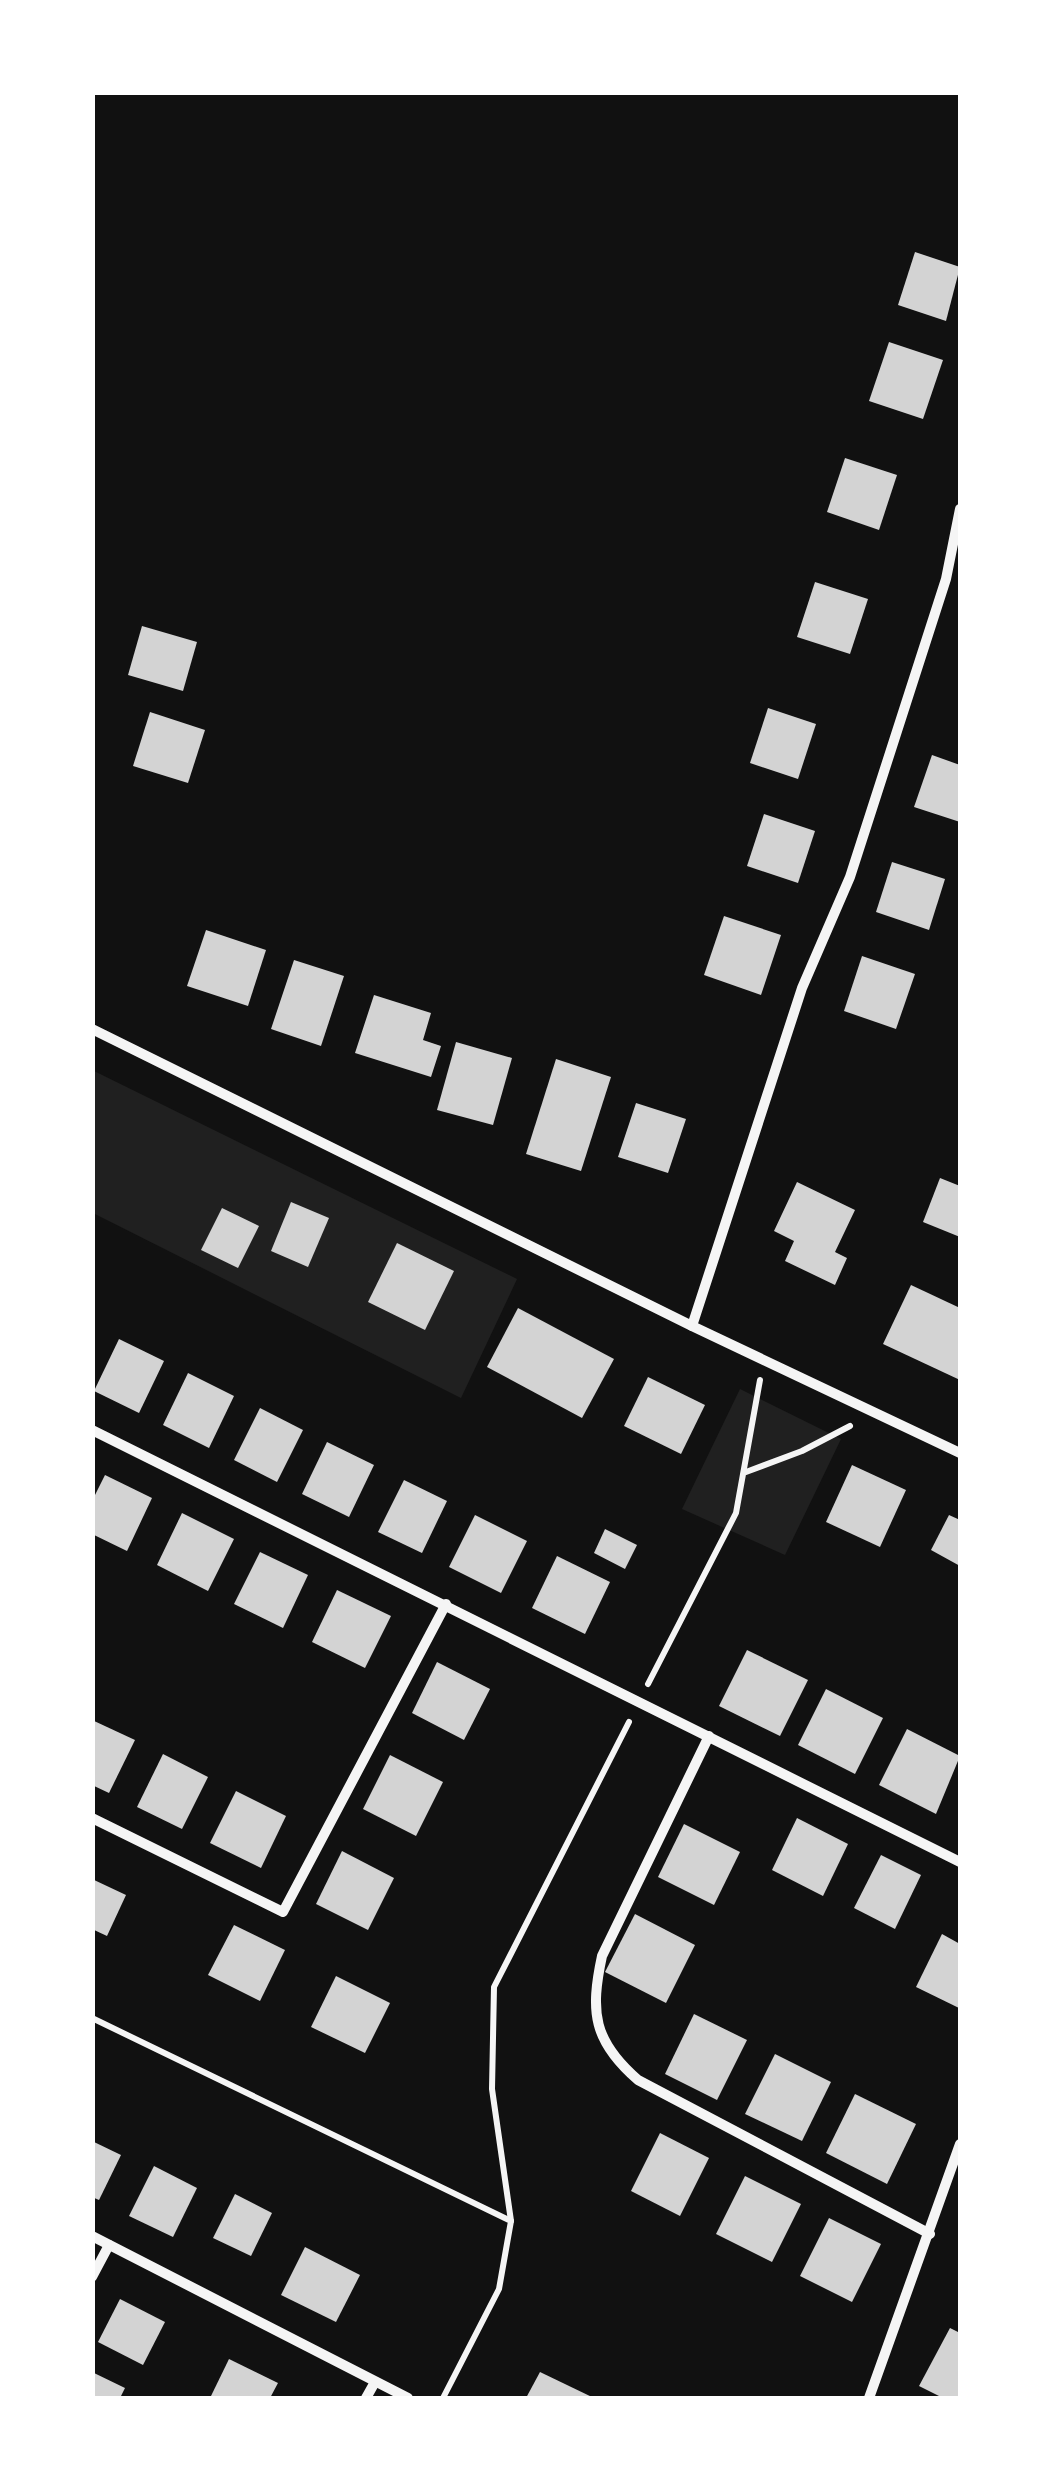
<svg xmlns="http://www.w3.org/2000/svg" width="1053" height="2491" font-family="'Space Grotesk',sans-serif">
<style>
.green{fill:#202020}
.building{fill:#d3d3d3}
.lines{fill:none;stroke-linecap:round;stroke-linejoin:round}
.path{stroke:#f5f5f5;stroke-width:6}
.minor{stroke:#f5f5f5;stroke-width:10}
</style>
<rect width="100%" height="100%" fill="#111"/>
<g class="green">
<polygon points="92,1070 517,1279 461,1398 93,1213"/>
<polygon points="740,1389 841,1439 785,1555 682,1509"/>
</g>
<g class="building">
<polygon points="915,252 960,267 946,321 898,305"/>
<polygon points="889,342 943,360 923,419 869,401"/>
<polygon points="845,458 897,475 879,530 827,512"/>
<polygon points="815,582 868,599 850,654 797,637"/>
<polygon points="142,626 197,642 183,691 128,675"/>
<polygon points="768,708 816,724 798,779 750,763"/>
<polygon points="150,712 205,730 188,783 133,766"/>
<polygon points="932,755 960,765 960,822 914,807"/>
<polygon points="764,814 815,831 798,883 747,866"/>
<polygon points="892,862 945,879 929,930 876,912"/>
<polygon points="724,916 781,935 761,995 704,975"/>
<polygon points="206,930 266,950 248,1006 187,986"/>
<polygon points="862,956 915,974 896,1029 844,1011"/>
<polygon points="294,960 344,976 321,1046 271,1029"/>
<polygon points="374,995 431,1013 423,1040 441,1046 431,1077 355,1053"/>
<polygon points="456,1042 512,1058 493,1125 437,1110"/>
<polygon points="556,1059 611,1077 581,1171 526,1154"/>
<polygon points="636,1103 686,1119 668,1173 618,1157"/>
<polygon points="940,1178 960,1186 960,1237 923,1222"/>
<polygon points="797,1182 855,1210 835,1252 847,1258 835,1285 785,1261 794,1241 774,1231"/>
<polygon points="291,1202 329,1218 308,1267 271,1251"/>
<polygon points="222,1208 259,1226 238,1268 201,1250"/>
<polygon points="397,1243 454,1271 425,1330 368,1302"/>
<polygon points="911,1285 960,1308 960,1380 883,1344"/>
<polygon points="518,1308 614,1359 582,1418 487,1367"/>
<polygon points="119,1339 164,1361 139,1413 94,1391"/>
<polygon points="188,1373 234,1396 209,1448 163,1425"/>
<polygon points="648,1377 705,1405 681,1454 624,1426"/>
<polygon points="260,1408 303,1430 277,1482 234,1460"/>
<polygon points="327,1442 374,1465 349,1517 302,1494"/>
<polygon points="852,1465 906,1490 880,1547 826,1522"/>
<polygon points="105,1475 152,1498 127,1551 92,1534 92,1501"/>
<polygon points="404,1480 447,1501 422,1553 378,1532"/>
<polygon points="182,1513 234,1539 208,1591 157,1565"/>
<polygon points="475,1515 527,1541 501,1593 449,1567"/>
<polygon points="949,1515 960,1520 960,1566 931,1550"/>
<polygon points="605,1529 637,1545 625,1569 594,1553"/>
<polygon points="260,1552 308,1575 283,1628 234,1604"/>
<polygon points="557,1556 610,1582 585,1634 532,1608"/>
<polygon points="337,1590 391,1616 365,1668 312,1642"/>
<polygon points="747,1650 808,1680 780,1736 719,1706"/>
<polygon points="437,1662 490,1689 464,1740 412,1713"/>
<polygon points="826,1689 883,1718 855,1774 798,1745"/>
<polygon points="92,1720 135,1740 109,1793 92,1785"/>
<polygon points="907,1729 960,1756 936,1814 879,1785"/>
<polygon points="163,1754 208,1777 182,1829 137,1807"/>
<polygon points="390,1755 443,1782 416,1836 363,1809"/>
<polygon points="236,1791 286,1816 261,1868 210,1843"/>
<polygon points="797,1818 848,1844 823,1896 772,1870"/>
<polygon points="684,1824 740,1852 714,1905 658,1877"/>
<polygon points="342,1851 394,1878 368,1930 316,1904"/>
<polygon points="881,1855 921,1875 895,1929 854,1908"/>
<polygon points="92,1879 126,1895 107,1936 92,1929"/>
<polygon points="635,1914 695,1945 666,2003 605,1972"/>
<polygon points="234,1925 285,1950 260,2001 208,1975"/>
<polygon points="942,1934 960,1944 959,2008 916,1987"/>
<polygon points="336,1976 390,2003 365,2053 311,2027"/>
<polygon points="694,2014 747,2040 717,2100 665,2074"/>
<polygon points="775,2054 831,2082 802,2141 745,2114"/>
<polygon points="855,2094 916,2124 887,2184 826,2153"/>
<polygon points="660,2133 709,2158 680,2216 631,2191"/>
<polygon points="92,2141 121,2155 99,2200 92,2197"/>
<polygon points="154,2166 197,2188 173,2237 129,2216"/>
<polygon points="745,2176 801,2204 772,2262 716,2234"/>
<polygon points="235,2194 272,2213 251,2256 213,2238"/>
<polygon points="829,2218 881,2244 852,2302 800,2276"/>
<polygon points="305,2247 360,2275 336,2322 281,2295"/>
<polygon points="120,2299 165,2322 143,2365 98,2342"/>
<polygon points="950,2328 960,2333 960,2398 943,2398 919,2386"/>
<polygon points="229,2359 278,2383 270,2398 211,2396"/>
<polygon points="92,2372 125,2388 120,2398 92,2398"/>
<polygon points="540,2372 594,2398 526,2398"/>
</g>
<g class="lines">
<g class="path">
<polyline points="746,1472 802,1451 850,1426"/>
<polyline points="648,1684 736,1513 760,1380"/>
<polyline points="92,2018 511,2221 499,2289 443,2398"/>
<polyline points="511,2221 492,2089 494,1987 629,1722"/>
</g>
<g class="minor">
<polyline points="92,1029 692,1326 960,1453"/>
<polyline points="692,1326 802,988 850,877 946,579 960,509"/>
<polyline points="92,1430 960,1862"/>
<path d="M709,1736L602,1956C590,2012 593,2041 638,2080L930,2234"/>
<polyline points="92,1818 283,1912 446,1604"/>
<polyline points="92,2236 408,2398"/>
<polyline points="92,2277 109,2245"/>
<polyline points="366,2398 375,2382"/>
<polyline points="869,2398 960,2144"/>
</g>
</g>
<rect width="1053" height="2491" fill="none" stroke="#ffffff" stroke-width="190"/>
</svg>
